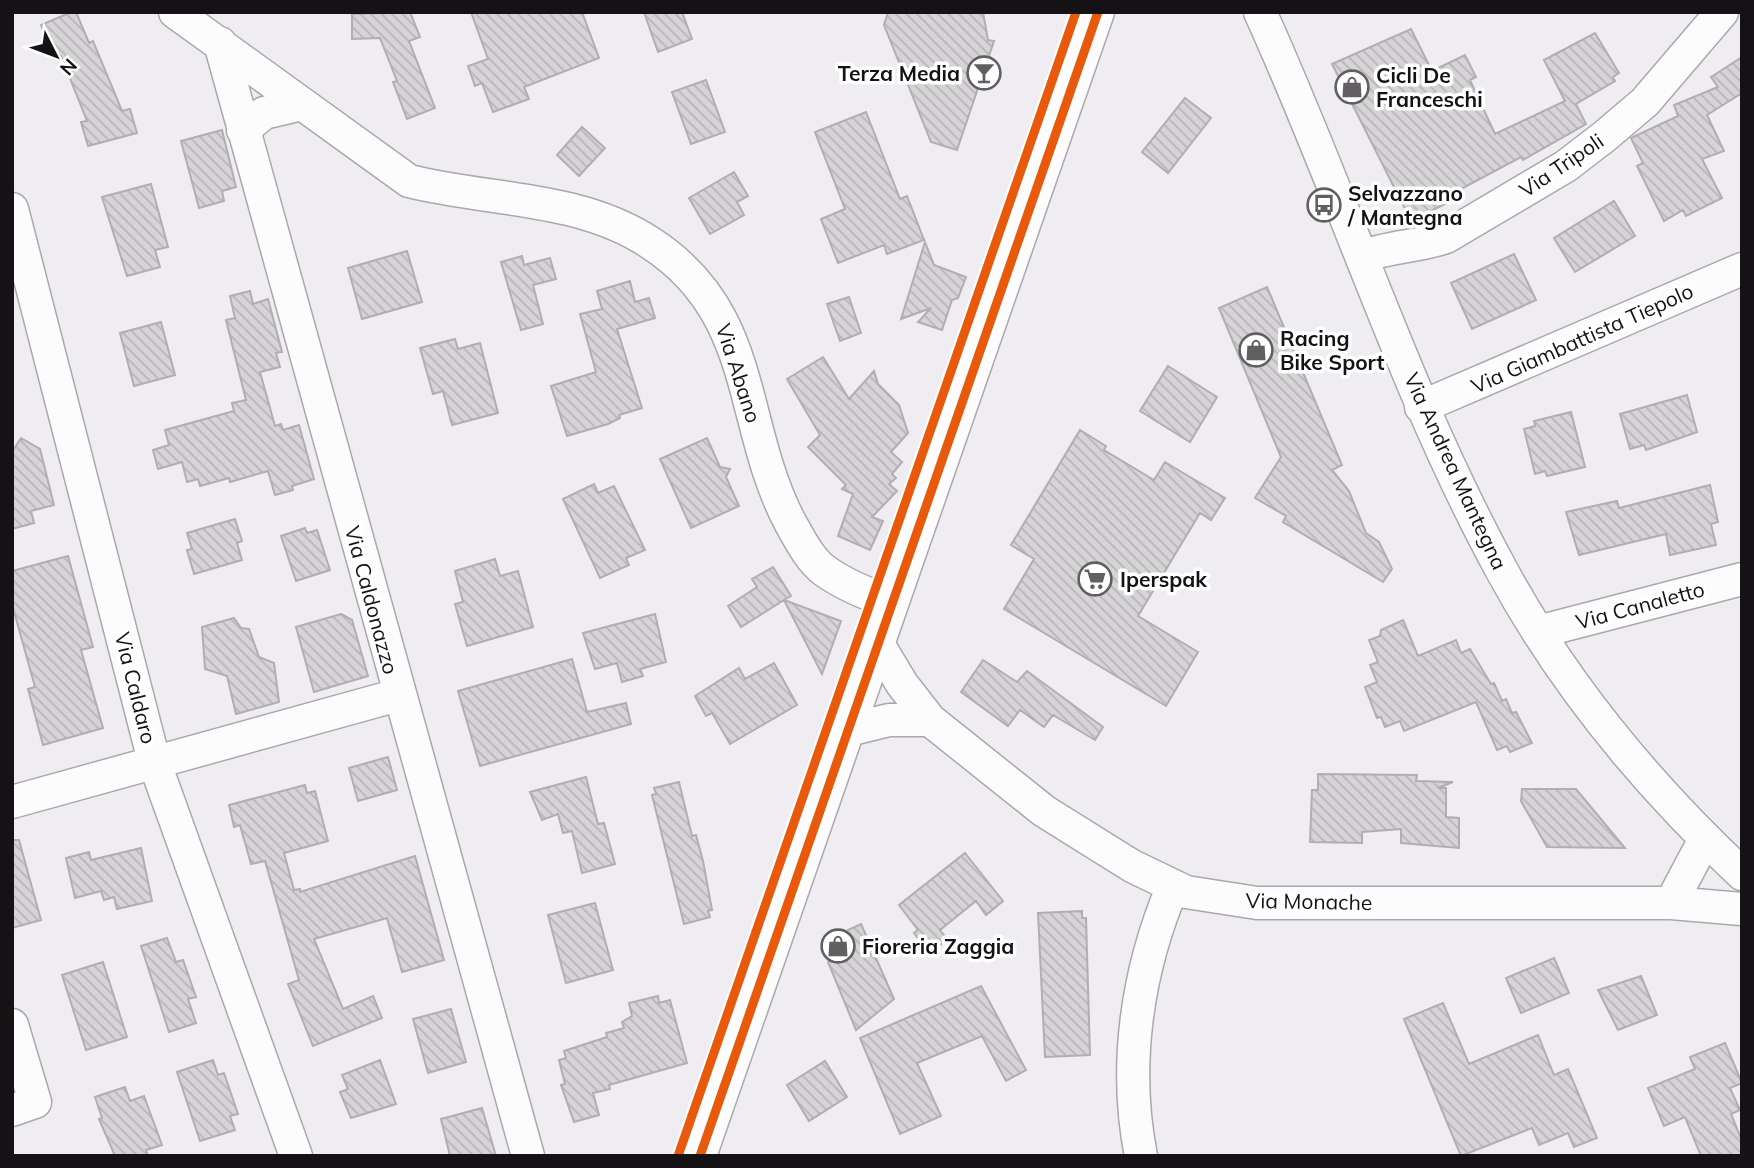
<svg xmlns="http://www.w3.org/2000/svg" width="1754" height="1168" viewBox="0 0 1754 1168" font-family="Mulish,sans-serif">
<defs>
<pattern id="building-back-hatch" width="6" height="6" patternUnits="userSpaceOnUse" patternTransform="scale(1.75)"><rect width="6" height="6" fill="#d6d4d7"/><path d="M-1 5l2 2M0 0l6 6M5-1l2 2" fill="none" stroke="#b7b5b8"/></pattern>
</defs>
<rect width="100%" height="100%" fill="#f0edf2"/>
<path fill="url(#building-back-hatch)" stroke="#b0aeb1" stroke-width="2" d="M71 12H76L89 43 93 41 122 111 130 109 137 133 88 146 81 122 87 121 61 56 55 59 41 25Z
M410 12 420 37 409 41 435 108 407 119 393 82 397 81 380 38 352 39V14Z
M471 12H582L599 58 524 87 529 99 493 112 482 83 475 86 468 66 488 59Z
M644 12H682L692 39 658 52Z
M888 12H983L988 40 994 41 957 150 931 142 884 25Z
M1411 29 1432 71 1465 55 1476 77 1470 80 1495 134 1565 101 1544 60 1595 33 1619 73 1613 77 1615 81 1576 104 1586 124 1523 160 1521 157 1444 198 1447 203 1411 221 1332 64Z
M1742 57V93L1707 115 1724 151 1702 159 1722 198 1686 216 1683 210 1664 221 1637 166 1643 163 1631 138 1678 116 1674 105 1718 87 1711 77Z
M706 80 725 132 691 144 672 92Z
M1185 98 1211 118 1168 173 1142 152Z
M866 112 900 199 907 196 924 240 887 254 884 245 838 263 821 219 845 209 815 132Z
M582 127 605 148 579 176 557 155Z
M222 130 236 187 222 191 224 201 199 208 181 141Z
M734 172 748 196 737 202 744 215 710 234 689 198Z
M151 184 168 247 155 250 160 267 127 276 102 197Z
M1614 201 1635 236 1575 272 1554 238Z
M925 242 934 265 966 277 958 298 952 300 942 330 918 322 931 308 901 319Z
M407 251 422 302 362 319 348 268Z
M1514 254 1536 300 1472 329 1451 283Z
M522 256 524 265 550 258 556 279 533 285 543 324 521 330 501 262Z
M630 281 635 302 649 298 655 318 617 329 642 408 619 415 620 418 608 424 567 436 551 386 596 372 580 314 602 309 597 291Z
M1267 287 1342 465 1332 470 1349 491 1366 533 1379 542 1392 569 1383 582 1283 522 1286 516 1255 498 1281 457 1219 308Z
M250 291 253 304 268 299 282 352 276 353 280 367 260 372 275 426 281 424 283 430 299 425 314 479 292 486 293 490 275 495 268 471 230 482 229 478 200 486 198 479 187 482 182 462 158 469 153 450 169 445 165 430 234 411 232 403 246 400 226 320 235 318 230 296Z
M849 297 861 333 840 341 827 304Z
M161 322 175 375 134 386 120 333Z
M455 339 458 349 480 343 498 413 452 425 443 391 433 394 420 348Z
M823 357 849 399 874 371 878 384 899 405 908 433 891 452 902 462 892 474 896 478 889 484 897 491 872 517 883 521 870 550 838 536 853 494 842 489 846 485 808 447 820 435 787 379Z
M1168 366 1217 397 1190 442 1140 411Z
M1687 395 1697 432 1646 450 1644 445 1630 449 1620 414Z
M1571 412 1585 467 1547 476 1545 471 1535 474 1524 429 1535 426 1534 421Z
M1080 430 1106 446 1104 450 1154 480 1165 462 1225 498 1211 520 1200 513 1138 616 1198 652 1166 706 1004 609 1034 559 1011 545Z
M21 438 40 449 54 505 31 511 34 523 12 529V452Z
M707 438 720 467 730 469 726 477 739 506 691 528 660 459Z
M594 484 598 493 614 486 645 550 626 558 629 565 600 578 563 499Z
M1710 485 1718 522 1711 524 1716 545 1670 555 1666 534 1579 555 1566 512 1617 501 1619 508Z
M235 519 242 541 237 543 242 560 194 574 187 550 192 549 187 533Z
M305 528 307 533 317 530 330 570 296 581 281 536Z
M68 556 93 647 81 650 103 728 43 745 28 689 35 687 12 604V571Z
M495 559 500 576 518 571 533 627 467 646 455 604 463 602 455 571Z
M773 567 791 596 784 600 841 621 822 674 784 600 741 627 728 606 757 587 752 579Z
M341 614 352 620 368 676 314 692 296 627Z
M655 614 666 662 640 669 643 676 622 682 617 663 595 669 583 633Z
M234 618 241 628 249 629 259 657 274 663 279 702 236 714 227 676 205 669 202 627Z
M1403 620 1418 656 1456 640 1461 653 1470 649 1491 684 1494 683 1502 701 1506 699 1512 713 1516 712 1532 743 1510 752 1507 746 1497 750 1476 702 1404 731 1400 721 1385 727 1381 717 1377 718 1365 687 1377 682 1370 665 1378 662 1369 640 1380 636 1381 630Z
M572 659 587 712 626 703 631 724 480 766 458 691Z
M983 660 1017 682 1027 671 1103 727 1095 740 1053 715 1044 727 1020 710 1008 726 961 692Z
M774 663 797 705 730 744 712 713 706 716 695 696 739 668 745 679Z
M388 757 397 790 358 801 349 768Z
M1318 774 1417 775 1416 781 1453 782 1438 788H1446V817L1459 818V848L1401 843V829L1362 832V843L1310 842 1312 790H1318Z
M586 777 598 824 604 823 615 864 582 873 572 831 563 833 558 814 542 820 530 792Z
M679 782 692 836 696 835 703 861 712 910 708 911 710 917 684 924 652 795 656 794 654 788Z
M305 785 307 793 315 791 328 841 284 853 294 890 300 889V892L415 856 444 960 402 972 387 918 314 939 343 1009 373 996 382 1018 313 1046 288 984 299 980 265 861 251 864 240 825 234 827 229 805Z
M1522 789H1576L1625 848 1547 847 1521 801Z
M12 840H19L41 920 12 928Z
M141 848 152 901 117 909 114 897 104 900 101 891 75 898 66 858 89 852 91 860Z
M965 853 1003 901 986 915 976 901 940 930 947 939 930 954 914 933 918 930 899 905Z
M595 903 613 970 566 983 548 915Z
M1082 911V918H1086L1090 1055 1045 1057 1038 913Z
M861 924 894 999 856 1030 828 962 848 930Z
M167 938 176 962 183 960 196 997 188 999 196 1023 169 1032 141 946Z
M1554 958 1569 993 1521 1013 1506 978Z
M103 962 127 1037 86 1050 62 975Z
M1641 976 1657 1015 1618 1030 1598 990Z
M981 986 1026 1070 1006 1081 982 1036 917 1063 941 1116 900 1134 860 1038Z
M658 996 659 1003 670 1000 687 1063 609 1085 610 1089 593 1093 599 1115 574 1122 561 1085 565 1084 559 1060 566 1058 564 1051 607 1037 606 1033 624 1028 622 1022 632 1016 629 1003Z
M1443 1003 1469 1064 1538 1035 1554 1075 1568 1069 1597 1138 1574 1147 1568 1133 1539 1145 1532 1128 1461 1156 1404 1019Z
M451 1009 466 1062 428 1073 413 1019Z
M1725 1043 1742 1083 1730 1088 1740 1110 1731 1114 1742 1141V1156H1701L1685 1117 1664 1126 1648 1088 1695 1069 1690 1057Z
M213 1060 218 1075 224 1073 238 1114 230 1116 235 1130 200 1141 177 1072Z
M380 1060 396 1104 351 1118 340 1092 348 1089 342 1075Z
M825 1061 847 1097 809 1121 787 1085Z
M125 1087 130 1101 144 1096 162 1145 146 1150 148 1156H115L99 1119 102 1118 95 1097Z
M482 1108 496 1156H450L441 1119Z"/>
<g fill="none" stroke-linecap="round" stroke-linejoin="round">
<defs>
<path id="minor" d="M175 12 409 181C489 201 578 196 649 242 760 313 737 423 791 524 800 540 810 560 825 571 845 585 869 595 892 602
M1260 12C1344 196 1404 391 1501 569 1563 684 1647 785 1742 874
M220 43 528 1156
M243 130 264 113 302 104
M12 209 154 761 296 1156
M1362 257C1389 246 1418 247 1446 237L1566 166 1605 136 1645 102 1722 12
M1421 407 1742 269
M1538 632 1742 579
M878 644 902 684 930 720 1044 811 1132 866 1186 892 1257 903H1671L1742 909
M848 730 889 720H930
M12 802 398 695
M1671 903 1705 839
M12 1025 35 1102 12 1110
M700 1156 1098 12
M1141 1156C1123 1065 1137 971 1173 886"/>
</defs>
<use href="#minor" stroke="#aaa8ac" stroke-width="35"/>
<use href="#minor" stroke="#fdfcfd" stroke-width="32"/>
<defs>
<path id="cycleway" d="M678 1156 1076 12
M700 1156 1098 12"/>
</defs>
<use href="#cycleway" stroke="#fff" stroke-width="13"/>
<use href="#cycleway" stroke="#e8590c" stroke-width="9"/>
</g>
<defs>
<symbol id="bar-ring" viewBox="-11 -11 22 22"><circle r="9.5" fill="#fff" stroke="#615f62" stroke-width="1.5"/><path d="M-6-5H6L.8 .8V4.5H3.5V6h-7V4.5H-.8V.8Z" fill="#615f62"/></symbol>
<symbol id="shop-ring" viewBox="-11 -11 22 22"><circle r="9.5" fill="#fff" stroke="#615f62" stroke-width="1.5"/><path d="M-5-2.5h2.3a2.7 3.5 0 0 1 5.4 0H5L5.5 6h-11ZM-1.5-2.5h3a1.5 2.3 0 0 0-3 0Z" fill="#615f62"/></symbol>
<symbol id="bus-ring" viewBox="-11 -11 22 22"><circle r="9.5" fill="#fff" stroke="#615f62" stroke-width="1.5"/><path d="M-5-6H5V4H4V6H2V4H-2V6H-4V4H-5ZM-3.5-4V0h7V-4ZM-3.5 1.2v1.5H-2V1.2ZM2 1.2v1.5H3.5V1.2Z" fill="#615f62"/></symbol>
<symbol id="supermarket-ring" viewBox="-11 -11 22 22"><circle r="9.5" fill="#fff" stroke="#615f62" stroke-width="1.5"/><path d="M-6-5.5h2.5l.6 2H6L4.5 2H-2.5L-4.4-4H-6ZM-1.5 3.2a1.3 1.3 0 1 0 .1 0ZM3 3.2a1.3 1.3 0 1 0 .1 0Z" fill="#615f62"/></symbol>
</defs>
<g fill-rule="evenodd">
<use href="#bar-ring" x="965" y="54" width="38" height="38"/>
<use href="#shop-ring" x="1333" y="68" width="38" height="38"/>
<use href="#bus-ring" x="1305" y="186" width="38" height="38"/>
<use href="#shop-ring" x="1237" y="331" width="38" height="38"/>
<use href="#supermarket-ring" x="1076" y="560" width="38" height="38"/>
<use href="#shop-ring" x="819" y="927" width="38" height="38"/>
</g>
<g text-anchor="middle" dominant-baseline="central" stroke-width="7" stroke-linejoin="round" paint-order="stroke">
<g font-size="21" font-weight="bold" fill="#141215" stroke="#fff" text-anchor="start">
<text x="960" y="73" text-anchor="end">Terza Media</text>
<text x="1376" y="75">Cicli De<tspan x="1376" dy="24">Franceschi</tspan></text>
<text x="1348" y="193">Selvazzano<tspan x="1348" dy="24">/ Mantegna</tspan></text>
<text x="1280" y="338">Racing<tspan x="1280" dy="24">Bike Sport</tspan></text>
<text x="1120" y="579">Iperspak</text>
<text x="862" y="946">Fioreria Zaggia</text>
</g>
<g font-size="21" fill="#141215" stroke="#fff">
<text transform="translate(1561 165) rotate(-34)">Via Tripoli</text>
<text transform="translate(1582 338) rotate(-24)">Via Giambattista Tiepolo</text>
<text transform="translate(739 373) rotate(72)">Via Abano</text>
<text transform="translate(1456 471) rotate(65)">Via Andrea Mantegna</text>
<text transform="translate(372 600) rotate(75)">Via Caldonazzo</text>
<text transform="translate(1640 605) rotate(-15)">Via Canaletto</text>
<text transform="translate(136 688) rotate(76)">Via Caldaro</text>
<text transform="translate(1309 901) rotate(1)">Via Monache</text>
</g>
</g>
<rect width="1754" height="1168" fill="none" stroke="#141215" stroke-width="28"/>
<g transform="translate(56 56) rotate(132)" stroke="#ffffff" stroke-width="5" paint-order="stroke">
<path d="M0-5L12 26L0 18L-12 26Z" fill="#141215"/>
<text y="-10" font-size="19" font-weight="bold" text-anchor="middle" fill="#141215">N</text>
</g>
</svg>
